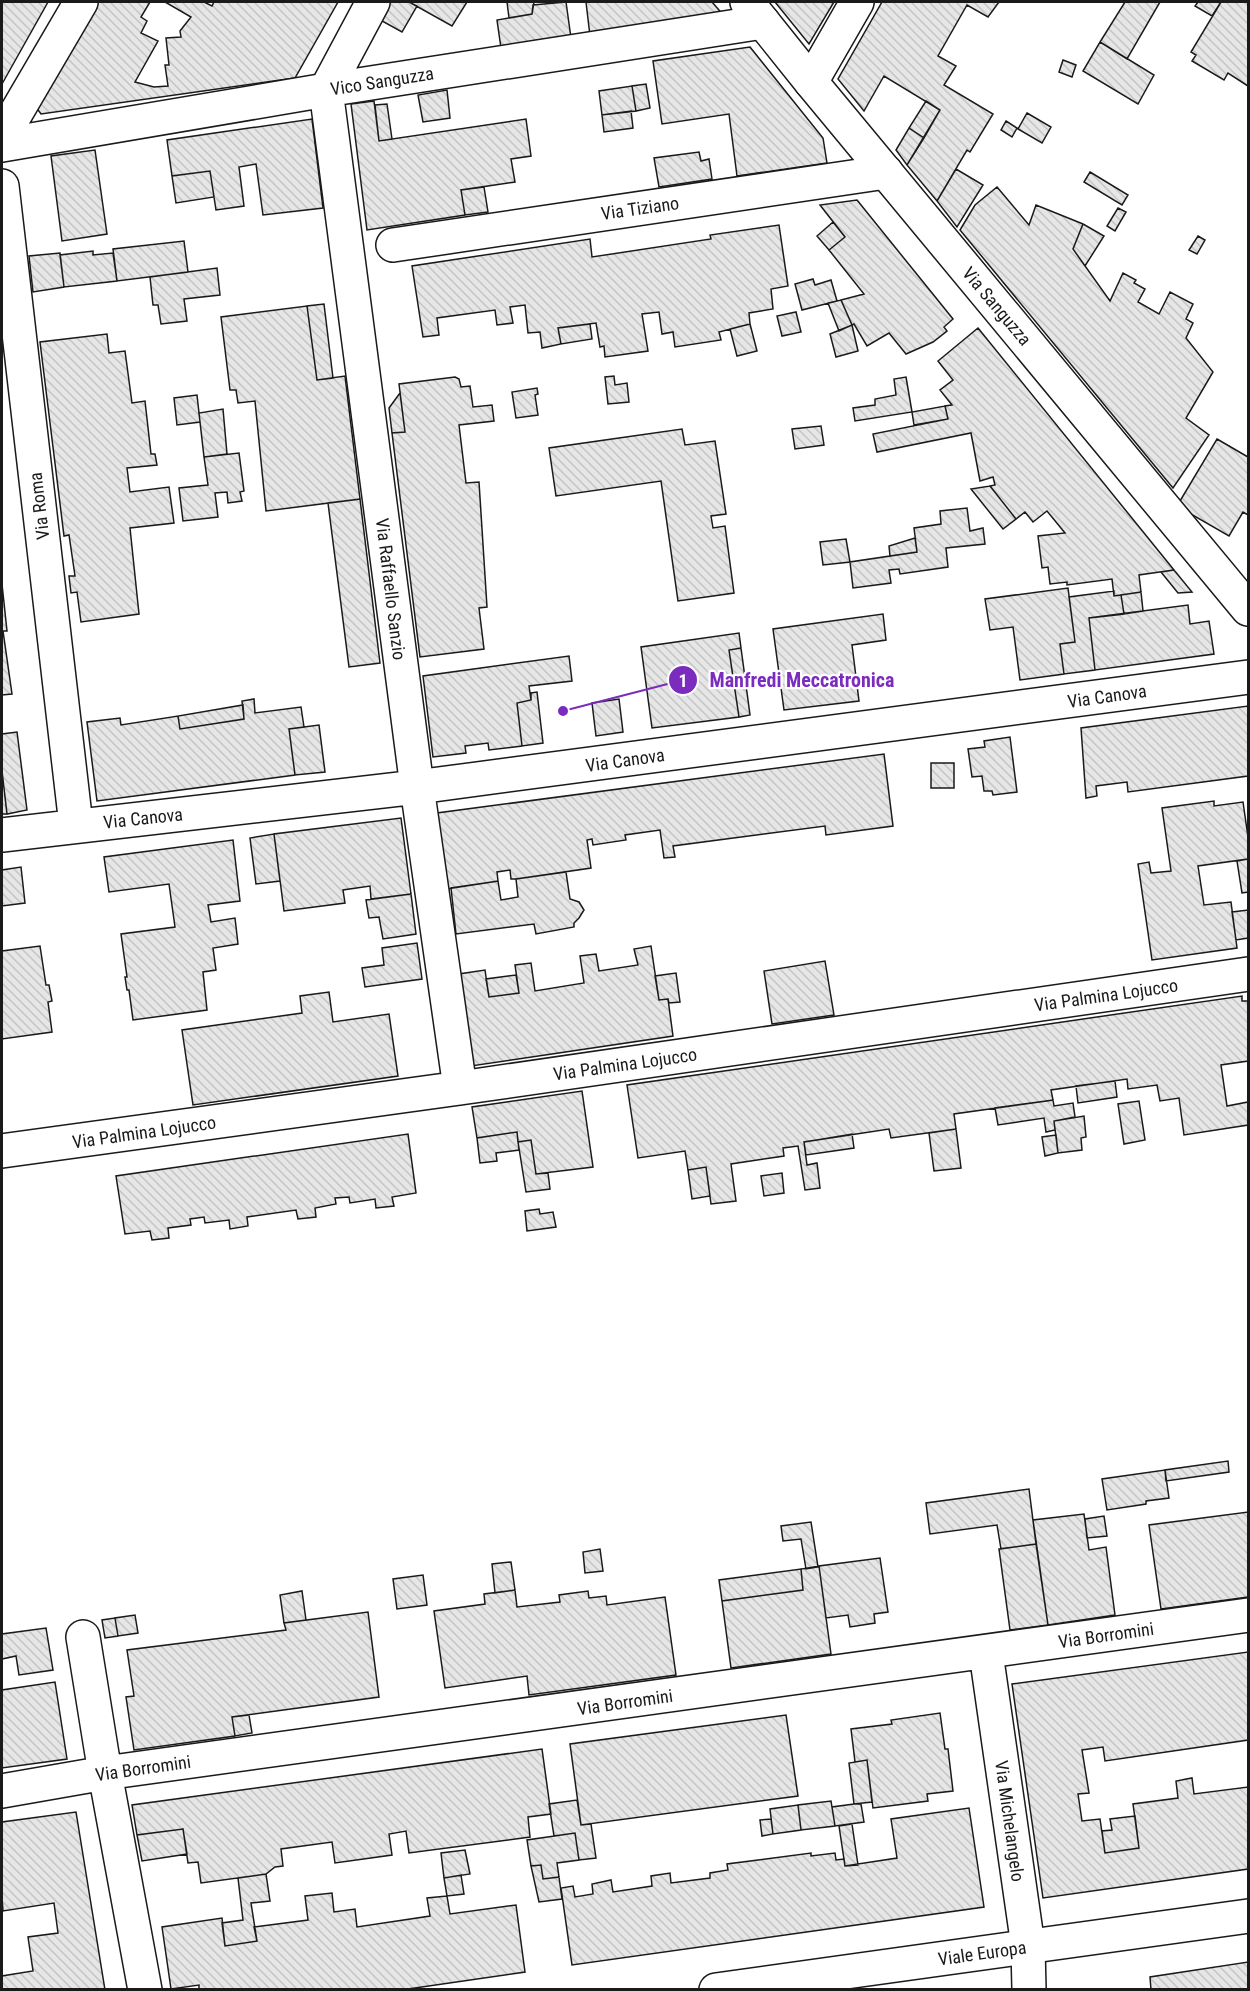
<svg xmlns="http://www.w3.org/2000/svg" width="1250" height="1991" viewBox="0 0 1250 1991" font-family="'Roboto Condensed',sans-serif">
<defs>
<pattern id="building-back-hatch" width="6" height="6" patternUnits="userSpaceOnUse" patternTransform="scale(1.5)"><rect width="6" height="6" fill="#e6e6e6"/><path d="M-1 5l2 2M0 0l6 6M5-1l2 2" fill="none" stroke="#c5c5c5"/></pattern>
</defs>
<rect width="100%" height="100%" fill="#fff"/>
<path fill="url(#building-back-hatch)" stroke="#1a1a1a" stroke-width="1.5" d="M2 2H48L2 84Z
M94 2H150L141 17 147 21 141 33 158 41 135 82 154 87 168 86 165 65H169L166 38 181 37 180 31 191 17 165 2H204L212 6 214 2H338L295 78 41 114 35 106Z
M381 2H409L417 6 402 32 373 16Z
M409 2H467L452 26Z
M507 2H534L532 14 509 18Z
M566 2 571 38 501 48 497 20 532 14 533 5Z
M586 2H712L725 17 590 36Z
M775 2H834L809 44Z
M882 2H999L988 17 967 5 938 56 956 66 944 85 993 114 970 152 967 150 937 201 907 165 940 110 884 76 864 111 838 79Z
M1125 2H1160L1127 59 1100 42Z
M1198 2H1221L1212 16 1195 6Z
M1221 2H1248V86L1228 73 1224 80 1192 61 1196 55 1191 52Z
M1100 42 1154 75 1138 104 1083 71Z
M750 47 823 138 827 163 737 176 729 114 662 124 653 61Z
M1063 60 1076 65 1072 77 1059 72Z
M646 84 650 108 636 111 632 86Z
M632 86 636 111 602 115 599 91Z
M447 90 450 118 423 122 418 95Z
M374 101 379 141 526 119 531 156 511 159 515 182 461 190 465 215 367 230 351 104Z
M926 101 940 110 924 138 909 128Z
M387 104 392 139 379 141 375 105Z
M631 111 633 128 604 132 602 115Z
M1027 113 1051 127 1042 143 1018 129Z
M312 119 323 208 263 215 256 164 239 167 244 206 216 210 210 171 172 176 167 140Z
M1006 121 1017 128 1012 137 1001 130Z
M909 128 924 138 907 165 896 150Z
M95 150 107 234 62 241 51 156Z
M699 152 701 161 709 159 712 179 659 187 654 158Z
M956 169 983 185 957 227 937 201Z
M210 171 214 197 176 203 172 176Z
M1090 172 1128 195 1122 205 1084 182Z
M484 187 488 212 465 215 461 190Z
M997 187 1029 225 1036 205 1083 224 1073 249 1110 301 1123 273 1136 280 1134 283 1145 289 1138 302 1159 314 1170 292 1193 304 1186 319 1193 323 1186 338 1213 372 1186 418 1209 435 1173 488 960 230 975 205Z
M857 200 953 319 944 327 947 331 933 342 906 354 889 333 867 346 854 324 852 325 841 300 864 294 829 250 845 237 820 205Z
M1118 208 1126 212 1115 231 1107 226Z
M833 222 845 237 829 250 817 236Z
M1083 224 1104 236 1085 266 1073 249Z
M779 225 788 286 771 289 773 309 749 313 750 324 719 332 721 340 675 347 673 332 662 334 659 312 642 314 648 351 605 357 604 346 600 347 596 323 558 328 561 344 542 348 540 332 528 333 525 305 510 307 513 323 497 325 495 310 437 318 439 335 423 337 412 266 590 239 592 257 711 239 710 235Z
M1198 236 1205 240 1197 254 1189 250Z
M184 241 188 272 117 281 113 249Z
M93 251V255L113 253 117 281 64 287 60 255Z
M60 253 64 287 33 292 29 256Z
M217 268 220 295 184 299 187 321 161 324 158 305H153L150 277Z
M813 279 815 285 831 280 837 301 802 310 795 284Z
M841 300 852 325 839 331 828 303Z
M324 304 333 378 317 380 307 306Z
M307 306 317 380 345 376 360 499 266 511 255 401 238 403 236 390H230L221 317Z
M796 312 801 332 782 336 777 316Z
M590 324 592 339 561 344 558 328Z
M750 324 757 351 737 356 730 329Z
M852 325 858 351 836 357 830 334Z
M978 328 1174 570 1139 575 1141 592 1114 596 1112 579 1067 585V582L1050 584 1048 567 1042 568 1038 536 1065 533 1047 511 1033 522 1025 512 1016 519 990 486 995 485 993 477 980 481 971 433 877 452 873 434 948 419 945 406 952 405 940 390 953 380 938 361Z
M107 334 109 353 125 351 132 403 145 401 151 454H155L157 465 127 468 130 492 169 487 174 523 130 528 139 614 81 622 77 592 71 593 69 576H75L69 535 64 536 40 342Z
M614 376 615 385 627 383 629 402 608 404 605 377Z
M455 377 459 379 461 387 470 386 473 407 492 405 494 421 459 425 466 483 479 482 487 607 479 608 484 649 420 657 392 433 405 432 399 384Z
M906 377 912 412 855 421 853 408 875 405V399L896 395 894 379Z
M537 388 538 394 535 395 538 415 516 418 512 392Z
M400 393 405 432 392 433 389 408Z
M197 395 200 422 177 425 174 398Z
M945 406 948 419 914 425 912 412Z
M223 409 227 454 204 457 199 413Z
M821 426 824 445 795 449 792 429Z
M682 429 685 445 715 441 726 514 711 516 713 528 725 526 734 593 678 601 661 481 556 496 549 448Z
M1217 439 1248 457V515L1243 512 1229 536 1177 506Z
M239 453 244 491 240 492 242 501 228 503 227 492 215 493 218 517 183 521 179 488 208 485 204 457Z
M990 486 1016 519 1003 529 971 489Z
M360 499 380 663 349 667 328 503Z
M967 508 970 531 983 528 985 544 946 548 948 567 900 574 899 569 889 570 891 583 853 588 850 562 917 552 914 528 941 524 940 511Z
M915 538 917 552 890 556 889 546Z
M846 539 850 562 823 565 820 542Z
M1174 570 1192 592 1178 593 1161 572Z
M2 584 7 631H3L12 694 2 695Z
M1068 588 1075 642 1060 644 1064 674 1020 680 1013 627 990 630 985 599Z
M1114 591V596L1121 595 1124 614 1089 618 1095 670 1064 674 1060 644 1075 642 1069 597Z
M1141 592 1143 611 1124 614 1121 595Z
M1188 605 1190 624 1209 621 1214 654 1095 670 1089 618Z
M883 614 886 640 852 645 859 701 784 710 773 629Z
M739 633 741 648 729 650 739 717 652 728 641 647Z
M741 648 750 715 739 717 729 650Z
M569 656 572 681 529 686 531 700 517 703 522 746 489 750 488 743 465 746 466 753 433 757 423 676Z
M537 692 543 743 522 746 517 703 531 700V693Z
M254 699 255 713 301 707 304 727 289 729 295 775 97 801 87 722 120 718 121 725 178 716 180 729 244 719 242 701Z
M619 699 623 732 596 736 592 703Z
M243 705 244 719 180 729 178 716Z
M1248 706V776L1128 792 1127 782 1096 786 1097 796 1086 798 1081 728Z
M319 725 325 772 295 775 289 729Z
M17 732 27 810 7 814 2 771V734Z
M1010 737 1017 792 993 795 992 791H984L982 776 972 777 968 749 985 747 984 741Z
M884 754 893 826 826 835 825 826 673 846 675 857 664 858 660 830 625 835 626 840 593 845 592 839 587 840 591 868 516 879H511L510 870 497 872 498 881 447 889 437 813Z
M931 763H954V788H931Z
M2 771 7 814H2Z
M1214 801V806L1243 802 1248 837V859L1198 866 1204 905 1231 902 1237 948 1152 960 1138 864 1149 862 1151 873 1171 871 1162 808Z
M401 818 411 894 371 899 370 886 343 890 345 903 284 911 274 834Z
M274 834 280 881 256 884 250 838Z
M233 840 240 901 208 905 211 922 235 918 238 944 213 948 216 970 203 972 207 1010 133 1020 129 990H127L125 977H127L121 934 175 927 169 884 109 892 104 857Z
M1248 859V892L1242 893 1237 861Z
M21 867 25 903 2 906V870Z
M566 872 570 899 579 902 584 910 579 918 574 923V927L536 934 534 924 456 934 451 888 498 881 501 900 518 897 516 879Z
M411 894 416 934 383 939 379 917 369 918 366 900Z
M1248 910V938L1236 940 1232 912Z
M417 943 422 979 365 987 362 968 384 965 382 948Z
M40 946 46 985H49L52 1001 48 1002 52 1032 2 1039V951Z
M651 946 659 1000 668 999 673 1036 471 1066 459 974 485 970 489 997 519 993 515 965 531 963 535 991 584 983 580 956 596 954 599 971 638 965 634 949Z
M825 961 834 1015 772 1024 764 971Z
M676 973 680 1002 669 1003 668 999 659 1000 655 976Z
M516 975 519 993 489 997 486 979Z
M329 992 333 1022 389 1014 398 1076 193 1105 182 1030 302 1013 300 996Z
M1242 996V1001H1248V1061L1221 1065 1227 1106 1248 1102V1125L1184 1135 1179 1098 1160 1101 1157 1085 1128 1089 1127 1079 1051 1090 1053 1100 954 1114 956 1129 891 1138 889 1129 804 1142 807 1165 817 1163 820 1188 805 1190 798 1146 783 1148 784 1156 731 1164 736 1201 711 1204 706 1167 688 1170 685 1151 638 1158 627 1085Z
M1115 1081 1117 1097 1078 1103 1076 1086Z
M582 1091 593 1167 536 1174 531 1140 518 1142 517 1132 477 1138 472 1107Z
M1053 1100 1054 1106 1073 1103 1075 1117 1054 1121 1055 1130 1046 1132 1044 1118 998 1125 995 1108Z
M1139 1101 1145 1140 1124 1144 1118 1104Z
M1084 1116 1086 1137 1081 1138 1082 1150 1058 1153 1054 1121Z
M956 1129 961 1168 934 1171 929 1133Z
M517 1132 519 1150 496 1153 497 1161 480 1163 477 1138Z
M408 1134 416 1193 392 1197 394 1206 376 1208 375 1199 350 1203 349 1197 335 1198 336 1204 315 1208 316 1217 298 1219 296 1210 247 1217 248 1226 230 1229 229 1220 205 1223 204 1217 190 1219 191 1225 168 1228 169 1238 152 1240 150 1231 125 1234 116 1176Z
M852 1134 854 1148 806 1155 804 1142Z
M1056 1135 1058 1153 1045 1156 1042 1137Z
M531 1140 536 1174 548 1173 550 1189 526 1192 518 1142Z
M706 1167 710 1196 692 1199 688 1170Z
M782 1173 784 1193 764 1196 761 1176Z
M539 1209 540 1214 553 1212 556 1227 527 1231 525 1211Z
M1228 1461 1229 1472 1166 1481 1165 1470Z
M1165 1470 1169 1498 1146 1501V1504L1107 1510 1102 1479Z
M1029 1489 1036 1544 1001 1549 997 1525 930 1534 926 1503Z
M1248 1512V1597L1161 1609 1149 1525Z
M1084 1514 1089 1550 1106 1547 1115 1615 1048 1625 1033 1520Z
M1104 1516 1107 1536 1087 1538 1085 1519Z
M811 1522 818 1567 806 1569 801 1539 783 1541 781 1526Z
M1036 1544 1048 1625 1010 1630 999 1549Z
M600 1549 603 1571 585 1573 583 1552Z
M880 1558 888 1612 874 1614 875 1623 850 1627 848 1615 826 1618 819 1566Z
M511 1562 515 1590 495 1593 492 1564Z
M819 1566 831 1654 731 1668 722 1601 803 1590 801 1569Z
M801 1569 803 1590 722 1601 719 1580Z
M423 1575 427 1605 397 1609 393 1579Z
M515 1590 517 1607 560 1602 559 1595 588 1591 589 1598 606 1596 607 1605 665 1597 676 1675 529 1695 527 1676 445 1688 434 1611 485 1604 484 1594Z
M302 1591 306 1620 284 1623 280 1595Z
M368 1612 379 1697 232 1717 235 1736 134 1750 126 1697 134 1696 127 1650 286 1630 284 1623Z
M135 1615 138 1633 118 1636 115 1618Z
M115 1618 118 1636 105 1638 102 1620Z
M46 1628 53 1670 19 1675 16 1656 2 1659V1634Z
M1248 1652V1740L1105 1761 1103 1747 1082 1750 1089 1793 1078 1794 1082 1821 1100 1819 1105 1853 1139 1848 1133 1804 1178 1798 1176 1781 1192 1778 1194 1794 1248 1787V1869L1043 1898 1012 1684Z
M55 1682 67 1759 2 1768V1690Z
M940 1713 945 1749H948L953 1791 927 1794 928 1801 873 1808 867 1760 855 1762 851 1729 892 1724 891 1720Z
M249 1715 252 1733 235 1736 232 1717Z
M786 1715 798 1796 581 1825 570 1744Z
M542 1749 551 1814 528 1817 530 1837 409 1853 406 1831 389 1834 392 1855 335 1863 332 1842 281 1849 283 1866 275 1867 266 1874 201 1883 198 1862 188 1863 183 1829 137 1835 132 1805Z
M867 1760 872 1802 854 1804 849 1763Z
M577 1800 581 1825 591 1824 596 1858 579 1860 575 1833 554 1836 549 1804Z
M831 1801 835 1826 801 1830 798 1805Z
M854 1804H861L864 1822 835 1826 832 1807Z
M798 1805 801 1830 773 1834 770 1809Z
M969 1808 984 1907 572 1965 561 1888 573 1886 575 1897 593 1894 592 1884 611 1880 613 1892 652 1886 651 1876 670 1873 671 1883 710 1878V1873L728 1870 727 1864 811 1853V1856L835 1853 836 1860 844 1859 845 1866 897 1858 891 1819Z
M76 1812 105 1990H2V1976L33 1971 28 1937 58 1933 54 1903 3 1911 2 1898V1822Z
M1135 1816 1139 1848 1105 1853 1102 1831 1112 1830 1110 1819Z
M771 1819 773 1834 762 1836 760 1820Z
M852 1824 858 1865 845 1866 839 1826Z
M183 1829 187 1854 142 1861 137 1835Z
M575 1833 579 1860 557 1863 559 1877 543 1879 541 1865 531 1866 527 1840Z
M465 1850 470 1874 444 1878 441 1853Z
M541 1865 543 1879 559 1877 562 1899 539 1902 531 1866Z
M266 1874 270 1901 251 1903 257 1941 225 1946 222 1923 243 1920 238 1878Z
M461 1875 464 1894 447 1896 444 1878Z
M332 1893 334 1912 355 1909 357 1927 430 1916 427 1898 447 1896 450 1914 516 1905 525 1972 401 1990H199V1985L171 1989 162 1927 222 1918 225 1946 257 1941 254 1927 308 1920 305 1896Z
M1248 1962V1990H1151L1150 1977Z"/>
<g fill="none" stroke-linecap="round" stroke-linejoin="round">
<defs>
<path id="street" d="M373 2 326 90 417 787 460 1088
M811 82 857 2
M2 137 81 2
M2 145 326 90 763 22
M2 186 76 825
M393 245 886 172
M2 835 417 787 1248 677
M2 1151 460 1088 1248 974
M83 1637 105 1773 145 1990
M986 1653 1028 1946 1029 1990
M2 1791 105 1773 1248 1615"/>
<path id="secondary" d="M747 2 811 82 1248 609
M716 1990 1248 1916"/>
</defs>
<use href="#street" stroke="#1a1a1a" stroke-width="36"/>
<use href="#secondary" stroke="#1a1a1a" stroke-width="36"/>
<use href="#street" stroke="#fff" stroke-width="33"/>
<use href="#secondary" stroke="#fff" stroke-width="33"/>
</g>
<g text-anchor="middle" dominant-baseline="central" stroke-width="4.5" stroke-linejoin="round" paint-order="stroke">
<g font-size="18" fill="#1a1a1a" stroke="#fff">
<text transform="translate(382 81) rotate(-9)">Vico Sanguzza</text>
<text transform="translate(640 208) rotate(-8)">Via Tiziano</text>
<text transform="translate(997 306) rotate(50)">Via Sanguzza</text>
<text transform="translate(39 506) rotate(-97)">Via Roma</text>
<text transform="translate(391 589) rotate(83)">Via Raffaello Sanzio</text>
<text transform="translate(1107 696) rotate(-8)">Via Canova</text>
<text transform="translate(625 760) rotate(-8)">Via Canova</text>
<text transform="translate(143 818) rotate(-6)">Via Canova</text>
<text transform="translate(1106 995) rotate(-8)">Via Palmina Lojucco</text>
<text transform="translate(625 1064) rotate(-8)">Via Palmina Lojucco</text>
<text transform="translate(144 1132) rotate(-8)">Via Palmina Lojucco</text>
<text transform="translate(1106 1635) rotate(-8)">Via Borromini</text>
<text transform="translate(625 1702) rotate(-8)">Via Borromini</text>
<text transform="translate(143 1768) rotate(-8)">Via Borromini</text>
<text transform="translate(1010 1821) rotate(82)">Via Michelangelo</text>
<text transform="translate(982 1953) rotate(-8)">Viale Europa</text>
</g>
</g>
<path fill="none" stroke="#7b2cbf" stroke-width="2" d="M563 711L683 680"/>
<g fill="#7b2cbf" stroke="#fff" stroke-width="2">
<circle cx="563" cy="711" r="6"/>
<circle cx="683" cy="680" r="15"/>
</g>
<g font-size="18" text-anchor="middle" font-weight="bold" fill="#fff">
<text x="683" y="687">1</text>
</g>
<g font-size="20" text-anchor="middle" font-weight="bold" fill="#7b2cbf" stroke="#fff" stroke-width="4.5" stroke-linejoin="round" paint-order="stroke">
<text x="802" y="687">Manfredi Meccatronica</text>
</g>
<rect width="1250" height="1991" fill="none" stroke="#1a1a1a" stroke-width="6"/>
</svg>
